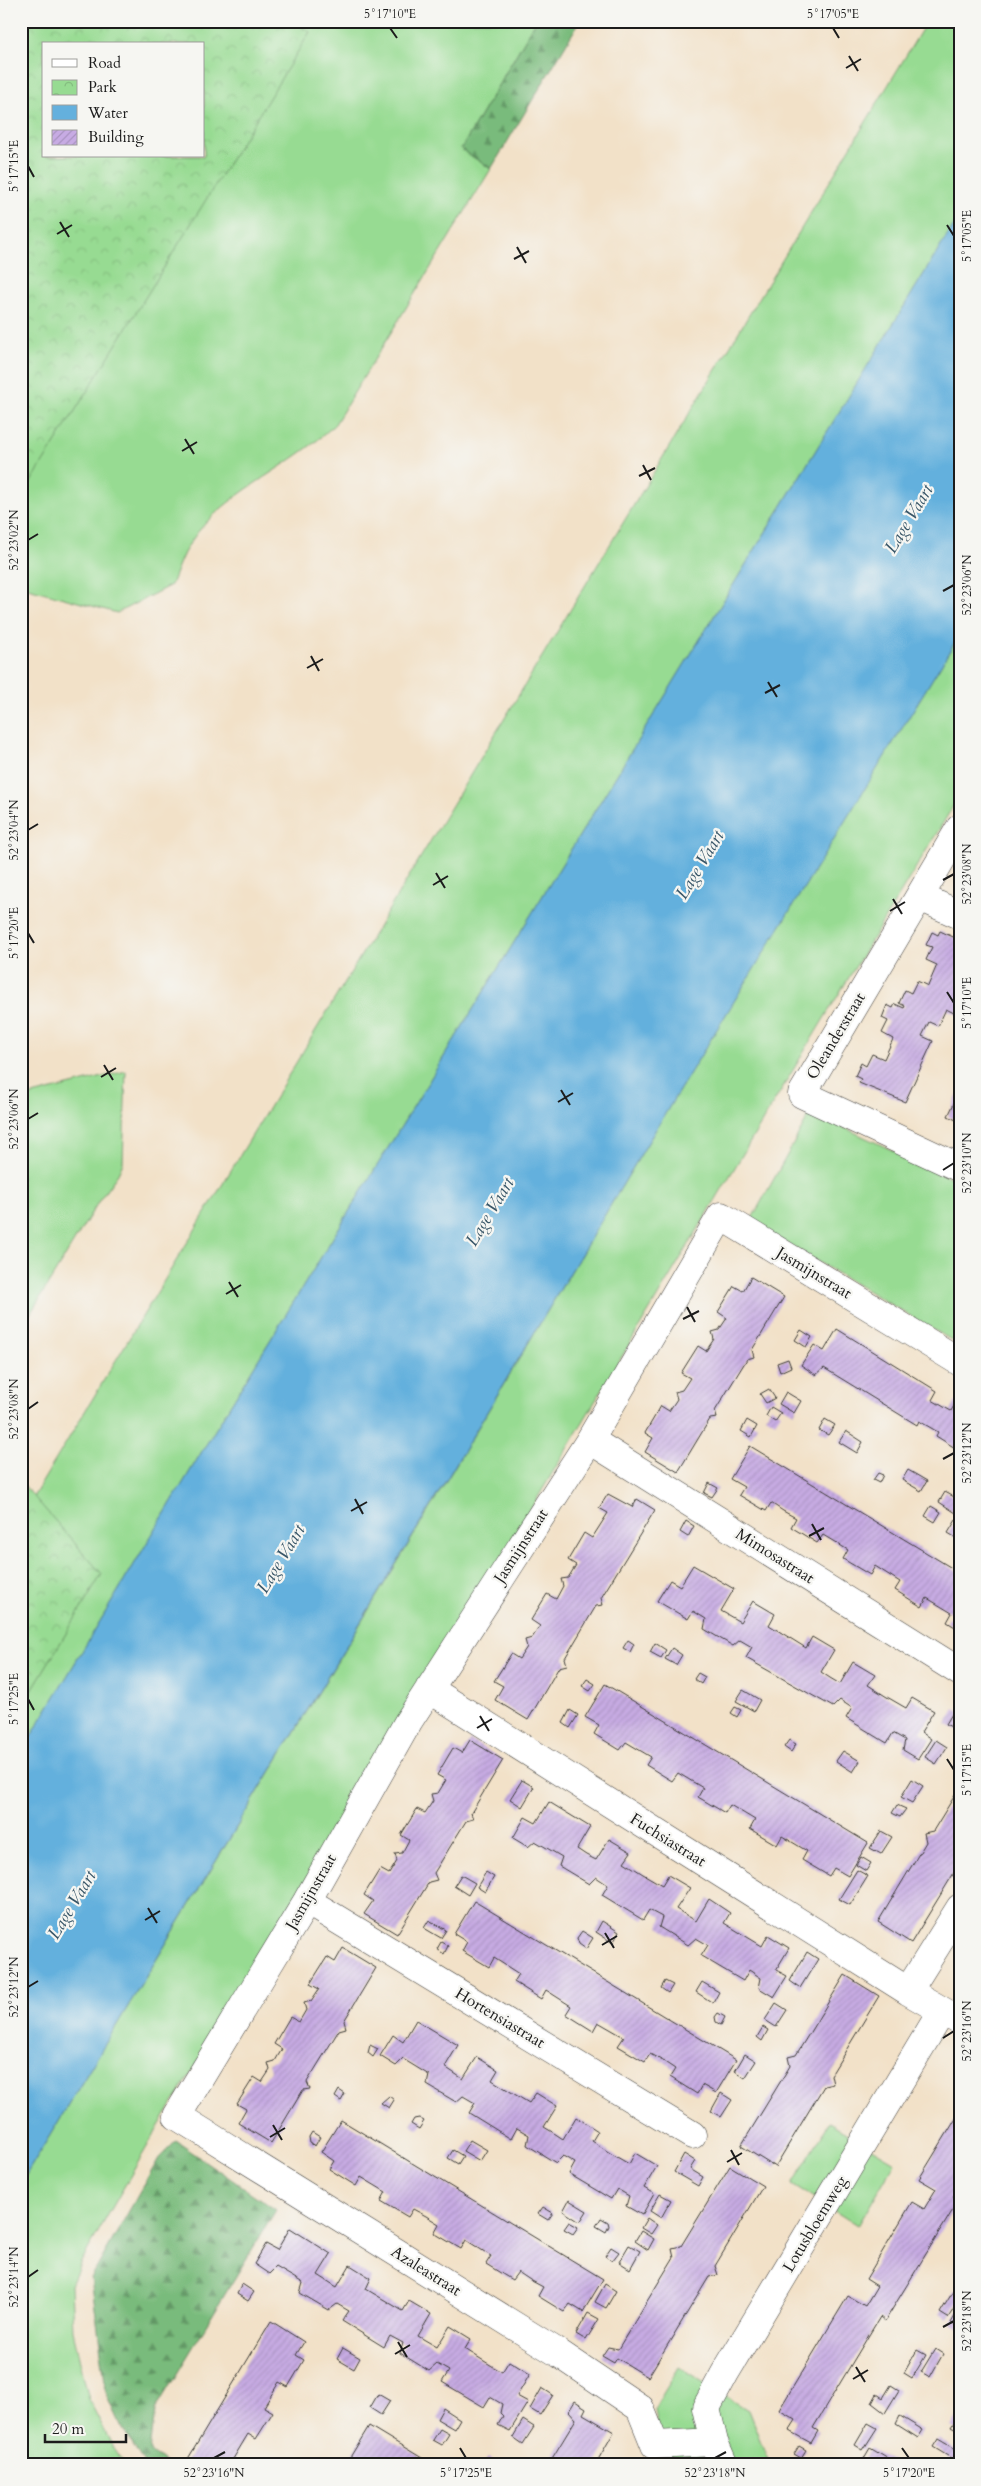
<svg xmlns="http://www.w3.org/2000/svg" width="981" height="2486" viewBox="0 0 981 2486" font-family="Cardo,serif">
<defs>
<pattern id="forest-firs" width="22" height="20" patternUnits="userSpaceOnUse" patternTransform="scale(1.25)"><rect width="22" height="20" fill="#79bb7c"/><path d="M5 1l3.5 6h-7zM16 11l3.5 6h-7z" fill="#629765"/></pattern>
<pattern id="park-crowns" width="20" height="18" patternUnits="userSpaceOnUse" patternTransform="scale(1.25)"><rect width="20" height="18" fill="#97db92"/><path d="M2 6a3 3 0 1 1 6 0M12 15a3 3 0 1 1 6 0" fill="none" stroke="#82bb7d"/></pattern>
<pattern id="building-hatch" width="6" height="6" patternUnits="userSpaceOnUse" patternTransform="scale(1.25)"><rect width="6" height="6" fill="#c7abe3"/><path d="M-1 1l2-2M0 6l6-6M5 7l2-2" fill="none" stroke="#aa93c2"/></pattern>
</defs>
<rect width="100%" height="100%" fill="#f6f6f2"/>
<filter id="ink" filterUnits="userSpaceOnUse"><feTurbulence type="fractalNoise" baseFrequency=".02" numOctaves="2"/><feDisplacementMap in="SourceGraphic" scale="10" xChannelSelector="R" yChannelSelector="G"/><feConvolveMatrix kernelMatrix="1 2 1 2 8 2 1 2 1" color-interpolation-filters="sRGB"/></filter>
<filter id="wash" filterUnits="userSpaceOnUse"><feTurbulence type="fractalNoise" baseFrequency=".0096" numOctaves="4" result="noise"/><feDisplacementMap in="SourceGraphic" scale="20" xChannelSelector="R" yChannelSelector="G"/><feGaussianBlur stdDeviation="1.12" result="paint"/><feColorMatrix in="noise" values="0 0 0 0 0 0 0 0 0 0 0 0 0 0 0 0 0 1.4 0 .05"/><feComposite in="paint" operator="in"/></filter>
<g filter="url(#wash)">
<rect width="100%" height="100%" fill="#f2e1c8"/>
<path fill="#97db92" stroke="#5a7c57" d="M253 21H536L461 149 491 169 335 424C291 470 215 494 184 553 179 563 175 575 171 585L117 613 21 586V407L44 156H204Z
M927 21H960V215L201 1453 21 1753V1517Z
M960 634V795L817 1030 277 1934 159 2126 81 2262 71 2285 73 2331 89 2400 113 2447 125 2465H52L53 2456 47 2465H21V2183L408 1545 674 1099Z
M126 1071 123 1163 118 1174 100 1199 21 1329V1098Z
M811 1112 960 1182V1345L750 1222Z
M829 2123 895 2162 858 2226 792 2184Z
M679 2367 748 2410 770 2465H663L654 2409Z"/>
<path fill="url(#forest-firs)" stroke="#4a6c4c" d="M536 21H580L491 169 461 149Z
M176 2141 276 2210 155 2410 150 2452 167 2465H145L118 2421 107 2397 91 2278 159 2158Z"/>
<path fill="url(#park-crowns)" stroke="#5a7c57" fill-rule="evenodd" d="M21 21H293L310 32 21 498ZM44 44H204V156H44Z
M21 1482 102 1574 21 1708Z"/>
<path fill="#64b0dd" stroke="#40667c" d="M960 215V634L674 1099 408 1544 21 2183V1753L201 1453Z"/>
<g id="blocks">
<path fill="url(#building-hatch)" d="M940 931 960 940V1006L956 1014 946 1009 938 1026 929 1022 922 1036 933 1041 905 1102 859 1083 861 1079 855 1076 861 1063 866 1066 872 1054 884 1059 893 1039 882 1033 888 1021 882 1018 887 1005 893 1008 895 1004 904 1008 905 1006 899 1003 905 990 911 993 917 981 928 986 937 965 926 960 932 947 926 945 932 932 938 935Z
M960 1091V1122L948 1116Z
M751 1277 784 1297 752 1350 754 1357 747 1359 715 1411 717 1418 710 1419 678 1472 645 1452 653 1438 645 1433 661 1406 669 1411 677 1399 675 1392 682 1390 690 1378 681 1373 698 1346 706 1351 714 1339 712 1332 719 1330 727 1318 718 1312 734 1286 743 1291Z
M837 1329 937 1391 932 1400 951 1411 956 1402 960 1404V1451L936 1436 938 1432 919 1421 917 1425 824 1368 816 1375 801 1365 814 1345 824 1351Z
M801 1330 812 1337 806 1347 795 1340Z
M788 1359 791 1367 780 1372 777 1363Z
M769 1389 775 1398 766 1403 760 1394Z
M786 1392 801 1401 794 1413 779 1404Z
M771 1407 781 1413 775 1422 766 1416Z
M825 1419 835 1425 828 1435 819 1430Z
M747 1420 757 1426 751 1437 741 1431Z
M846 1431 863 1442 857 1453 839 1442Z
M750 1446 960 1573V1630L947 1622 952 1613 927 1598 922 1607 895 1590 900 1582 875 1566 870 1575 843 1559 848 1550 823 1535 817 1543 791 1527 796 1518 783 1511 771 1503 766 1511 739 1495 744 1487 730 1479Z
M908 1470 927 1481 921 1491 902 1480Z
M878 1473 883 1475 879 1483 873 1480Z
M709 1483 718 1488 712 1497 704 1493Z
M945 1492 960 1500V1507L956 1513 939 1502Z
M608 1494 632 1507 637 1499 655 1510 601 1598 603 1605 596 1606 565 1658 567 1665 559 1667 528 1720 495 1700 503 1686 494 1681 511 1654 519 1659 527 1647 525 1640 532 1638 540 1626 531 1620 547 1594 556 1599 563 1586 561 1579 568 1578 576 1565 568 1560 584 1533 592 1538 608 1513 599 1508Z
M931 1506 941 1512 935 1522 925 1516Z
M956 1520 960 1522V1540L948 1533Z
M686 1521 694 1526 688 1537 680 1532Z
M693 1565 734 1589 721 1611 740 1622 753 1601 775 1614 769 1625 806 1648 812 1637 834 1650 821 1672 830 1678 840 1684 853 1662 875 1675 868 1685 887 1697 906 1708 912 1698 934 1711 921 1732 931 1739 918 1759 903 1750 905 1740 893 1733 887 1743 846 1718 852 1708 840 1700 833 1707 746 1658 752 1647 740 1640 733 1646 704 1629 706 1619 693 1611 688 1619 657 1601 670 1580 680 1586Z
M628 1640 634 1644 630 1652 623 1648Z
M655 1643 666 1650 661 1658 650 1652Z
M672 1648 682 1655 676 1665 665 1659Z
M698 1673 705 1677 701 1684 694 1679Z
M587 1679 595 1684 590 1691 582 1686Z
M605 1684 868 1843 848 1876 834 1868 829 1876 802 1860 807 1851 782 1836 777 1845 750 1829 755 1820 730 1805 725 1813 698 1797 703 1788 678 1773 672 1781 646 1765 651 1757 626 1742 620 1750 594 1734 599 1725 585 1717Z
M743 1690 760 1700 754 1711 736 1701Z
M735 1707 741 1710 737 1717 731 1713Z
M955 1709 960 1712 958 1731 946 1724Z
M570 1710 578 1715 570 1728 563 1723Z
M470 1740 503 1760 471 1813 473 1819 466 1821 434 1873 437 1880 429 1882 397 1934 364 1914 373 1901 364 1895 380 1869 389 1874 397 1861 395 1854 402 1853 409 1840 401 1835 417 1809 425 1813 433 1801 431 1794 438 1793 446 1780 437 1775 453 1748 462 1753Z
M789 1740 796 1744 791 1752 784 1747Z
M936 1740 947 1747 936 1764 925 1757Z
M843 1751 860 1761 853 1772 836 1761Z
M912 1779 923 1786 912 1803 901 1797Z
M522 1780 534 1787 522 1807 510 1799Z
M960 1787V1863L911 1943 878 1922 926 1842 924 1833 933 1831Z
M549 1802 590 1827 577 1849 586 1855 596 1860 609 1839 631 1852 624 1862 643 1874 662 1885 668 1875 690 1888 676 1909 696 1921 709 1899 730 1913 724 1923 762 1946 768 1935 789 1948 776 1970 787 1976 774 1997 759 1988 761 1978 749 1970 743 1981 701 1956 708 1945 696 1938 688 1945 659 1927 662 1917 649 1910 643 1920 602 1895 608 1885 596 1877 589 1884 559 1866 562 1857 535 1841 528 1847 513 1838 525 1817 536 1823Z
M897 1805 906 1809 900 1817 892 1813Z
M881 1831 892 1837 881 1854 870 1848Z
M861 1857 871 1863 866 1871 856 1865Z
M857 1870 868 1876 850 1905 839 1899Z
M486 1872 494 1877 485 1892 477 1887Z
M461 1875 475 1883 468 1895 454 1886Z
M474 1901 736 2060 716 2093 702 2085 697 2094 670 2077 675 2069 663 2061 650 2054 645 2062 618 2046 624 2037 598 2022 593 2031 566 2014 571 2006 546 1990 541 1999 514 1982 519 1974 494 1958 489 1967 462 1951 467 1942 454 1934Z
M429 1920 446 1930 441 1938 424 1928Z
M602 1921 619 1932 613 1943 596 1932Z
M582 1931 593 1938 586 1949 579 1944 577 1938Z
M441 1942 448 1946 444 1954 437 1949Z
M343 1948 376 1968 344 2021 346 2028 339 2030 307 2082 310 2089 303 2090 271 2143 238 2123 246 2109 237 2104 254 2077 262 2082 270 2070 268 2063 275 2061 282 2049 274 2044 290 2017 299 2022 306 2010 304 2003 311 2001 319 1989 310 1984 327 1957 335 1962Z
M807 1952 818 1959 800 1988 790 1981Z
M845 1975 879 1996 831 2075 833 2084 824 2086 775 2167 741 2146 790 2066 788 2057 796 2055Z
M665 1981 673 1985 668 1993 661 1988Z
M702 1982 719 1992 713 2003 696 1992Z
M776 2003 787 2010 776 2027 765 2020Z
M718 2013 725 2017 721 2025 716 2022 715 2017Z
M416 2020 458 2045 445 2067 463 2079 477 2057 498 2070 492 2080 511 2092 529 2103 536 2093 557 2106 544 2127 554 2133 563 2139 576 2117 598 2131 592 2141 610 2153 629 2164 635 2153 657 2166 644 2188 654 2194 642 2215 626 2206 629 2196 617 2189 611 2199 569 2174 575 2163 563 2156 556 2163 527 2145 529 2135 517 2128 511 2139 469 2113 475 2103 463 2096 456 2102 427 2085 429 2075 403 2059 396 2066 380 2056 393 2035 403 2042Z
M763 2027 768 2030 762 2041 757 2037Z
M370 2045 378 2049 373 2057 368 2053Z
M745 2054 756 2061 745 2078 735 2071Z
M339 2090 345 2094 341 2101 335 2097Z
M721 2093 732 2100 721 2117 711 2111Z
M389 2096 394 2100 389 2108 381 2103Z
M960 2112V2185L953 2197 959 2200 885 2321 880 2317 869 2335 813 2428 818 2431 811 2443 789 2431 796 2420 779 2410 848 2296 865 2306 877 2286 866 2279 912 2202 924 2209 936 2189 919 2179Z
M419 2118 424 2121 419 2129 411 2124 414 2119Z
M341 2120 603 2279 583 2312 570 2304 564 2312 538 2296 543 2287 530 2280 518 2272 512 2280 486 2264 491 2256 466 2240 461 2249 434 2233 439 2224 426 2216 413 2209 408 2217 381 2201 386 2192 361 2177 356 2186 329 2169 334 2161 321 2152Z
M312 2132 320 2137 315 2146 310 2143 309 2137Z
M470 2140 487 2150 480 2161 463 2151Z
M453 2150 463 2156 458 2164 448 2158Z
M684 2154 695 2161 690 2169 703 2177 698 2186 674 2172Z
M730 2166 763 2186 715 2266 718 2275 709 2277 648 2377 617 2358 614 2363 602 2356 608 2347 618 2349 674 2257 672 2248 681 2246Z
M660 2194 671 2200 661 2218 650 2211Z
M569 2200 587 2211 580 2222 563 2211Z
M543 2207 553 2213 548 2220 538 2214Z
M601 2218 608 2222 609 2226 606 2232 596 2226Z
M647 2218 657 2225 651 2234 641 2228Z
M569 2222 578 2227 573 2234 564 2229Z
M290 2228 331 2254 318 2275 337 2287 350 2265 371 2278 366 2289 403 2311 409 2301 431 2314 418 2336 437 2347 450 2326 471 2339 465 2349 484 2361 502 2372 509 2361 530 2374 517 2396 528 2402 510 2431 498 2425 503 2416 500 2413 502 2404 490 2397 484 2407 442 2382 449 2371 437 2364 429 2371 400 2353 403 2343 390 2336 384 2347 342 2321 349 2311 337 2304 329 2310 300 2293 303 2283 276 2267 269 2274 254 2264 266 2244 277 2250Z
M641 2231 654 2239 648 2250 635 2241Z
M629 2245 640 2251 630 2269 619 2262Z
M611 2247 619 2252 612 2261 605 2256Z
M242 2284 254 2292 248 2301 237 2294Z
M605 2284 616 2291 606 2308 595 2302Z
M954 2290 960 2294V2299L948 2318 940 2313Z
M958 2311 960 2312V2328L951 2323Z
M588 2313 599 2319 586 2340 576 2334Z
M271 2321 304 2342 296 2355 304 2360 288 2387 279 2382 264 2407 273 2412 256 2439 248 2434 233 2459 242 2465H191L186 2462Z
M343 2348 360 2358 354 2369 337 2359Z
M935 2349 943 2354 930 2377 921 2372Z
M917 2350 926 2355 912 2378 904 2373Z
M891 2385 899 2390 885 2413 872 2403 877 2394 883 2398Z
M542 2388 553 2395 540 2415 530 2409Z
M378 2394 390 2401 381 2415 370 2408Z
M575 2401 586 2408 583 2414 614 2432 595 2465H548L576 2419 569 2411Z
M443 2408 460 2419 454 2429 437 2419Z
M960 2413V2432L951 2427Z
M900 2416 923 2430 918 2438 896 2424Z
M523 2420 534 2427 523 2444 513 2437Z
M868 2423 877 2428 863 2450 855 2445Z
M369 2426 422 2458 432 2465H358L349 2459Z
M440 2429 449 2434 442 2445 433 2440Z
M938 2439 960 2452 956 2461 933 2447Z
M799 2446 806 2450 801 2458 794 2454Z
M870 2448 890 2460 898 2465H860Z
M488 2458 497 2463 499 2460 508 2465H484Z"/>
</g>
</g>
<g filter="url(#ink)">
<use href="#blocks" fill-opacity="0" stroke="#3c3a36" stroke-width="1"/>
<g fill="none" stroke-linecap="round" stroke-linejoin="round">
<defs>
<path id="minor" d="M960 828 802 1094 960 1168
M920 897 960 915
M590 1440 960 1672
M429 1689 908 1991 960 2021
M307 1901 692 2135
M908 1991 960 1908
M655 2445 640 2408 560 2354 177 2116 307 1901 408 1722 590 1440 721 1216 960 1362
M655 2445 714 2442
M724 2465 714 2442 706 2408 725 2373 942 2011"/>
</defs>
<use href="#minor" stroke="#3c3a36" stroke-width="29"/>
<use href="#minor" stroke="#fff" stroke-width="28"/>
</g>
</g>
<path fill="none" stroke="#1c1c1c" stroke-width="2" d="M390 28 397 38M833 28 839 38M849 56 858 71M846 68 861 59M28 166 34 177M60 222 69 237M947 225 954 236M57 234 72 225M517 247 526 263M514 259 529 251M185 439 194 454M182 451 197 442M643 465 651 480M639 476 655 468M28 540 38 534M943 591 954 585M311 656 319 671M307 668 323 659M768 682 777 697M765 693 780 685M28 830 38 824M436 873 445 888M943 880 954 874M433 885 448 876M893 899 902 914M890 911 905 902M28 933 34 943M947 992 954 1003M104 1065 113 1080M101 1077 116 1068M561 1090 570 1105M558 1102 573 1093M28 1119 38 1113M943 1170 954 1163M229 1282 238 1297M226 1294 241 1285M687 1307 695 1322M683 1319 699 1311M28 1409 38 1402M943 1459 954 1453M355 1499 363 1514M351 1511 367 1502M812 1524 821 1540M809 1536 824 1528M28 1699 34 1710M480 1716 489 1731M477 1728 492 1719M947 1759 954 1770M148 1908 157 1923M145 1920 160 1911M605 1933 614 1948M602 1945 617 1936M28 1987 38 1981M943 2038 954 2031M273 2125 282 2140M270 2137 285 2128M731 2150 739 2165M727 2162 742 2153M28 2277 38 2270M943 2327 954 2321M398 2342 407 2357M395 2354 410 2345M856 2367 865 2382M853 2379 868 2370M460 2448 466 2458M902 2448 909 2458M214 2458 225 2452M715 2458 726 2452"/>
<g text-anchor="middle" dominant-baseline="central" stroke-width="4.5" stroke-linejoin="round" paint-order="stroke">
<g font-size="16" fill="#1c1c1c" stroke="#f6f6f2">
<text transform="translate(836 1036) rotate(-59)">Oleanderstraat</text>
<text transform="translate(814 1273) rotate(31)">Jasmijnstraat</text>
<text transform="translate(521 1546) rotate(-57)">Jasmijnstraat</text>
<text transform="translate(775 1556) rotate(32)">Mimosastraat</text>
<text transform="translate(668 1840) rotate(32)">Fuchsiastraat</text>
<text transform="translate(311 1892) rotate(-60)">Jasmijnstraat</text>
<text transform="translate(500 2018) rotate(31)">Hortensiastraat</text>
<text transform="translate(815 2224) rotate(-59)">Lotusbloemweg</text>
<text transform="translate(426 2271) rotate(32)">Azaleastraat</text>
</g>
<g font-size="18" font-style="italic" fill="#395769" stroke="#f6f6f2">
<text transform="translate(909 519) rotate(-59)">Lage Vaart</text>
<text transform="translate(700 865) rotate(-59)">Lage Vaart</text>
<text transform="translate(490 1212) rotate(-59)">Lage Vaart</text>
<text transform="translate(281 1559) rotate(-59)">Lage Vaart</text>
<text transform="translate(72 1905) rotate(-59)">Lage Vaart</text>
</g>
</g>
<rect width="981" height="2486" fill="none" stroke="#f6f6f2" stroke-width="55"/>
<rect x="42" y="42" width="162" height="115" fill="#f6f6f2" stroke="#9f9f9c"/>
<rect x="52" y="59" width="25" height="8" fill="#ffffff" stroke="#9f9f9c"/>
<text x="88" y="68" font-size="15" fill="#1c1c1c">Road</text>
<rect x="52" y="80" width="25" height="15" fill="url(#park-crowns)" stroke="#9f9f9c"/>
<text x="88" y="92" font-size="15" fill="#1c1c1c">Park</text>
<rect x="52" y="105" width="25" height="15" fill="#64b0dd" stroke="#9f9f9c"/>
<text x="88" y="118" font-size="15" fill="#1c1c1c">Water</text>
<rect x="52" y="130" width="25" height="15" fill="url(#building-hatch)" stroke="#9f9f9c"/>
<text x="88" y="142" font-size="15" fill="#1c1c1c">Building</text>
<path d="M45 2434v8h81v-8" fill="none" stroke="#1c1c1c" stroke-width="2.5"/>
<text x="52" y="2434" font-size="15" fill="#1c1c1c" stroke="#f6f6f2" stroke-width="4" paint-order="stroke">20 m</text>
<rect x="28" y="28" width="926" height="2430" fill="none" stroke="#1c1c1c" stroke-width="2"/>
<g font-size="12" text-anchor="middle" fill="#1c1c1c">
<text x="390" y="18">5°17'10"E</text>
<text x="833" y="18">5°17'05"E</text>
<text transform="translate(14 166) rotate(-90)" y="4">5°17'15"E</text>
<text transform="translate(967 236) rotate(-90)" y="4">5°17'05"E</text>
<text transform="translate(14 540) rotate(-90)" y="4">52°23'02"N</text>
<text transform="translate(967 585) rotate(-90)" y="4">52°23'06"N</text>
<text transform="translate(14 830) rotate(-90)" y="4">52°23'04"N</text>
<text transform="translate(967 874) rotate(-90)" y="4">52°23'08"N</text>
<text transform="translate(14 933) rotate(-90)" y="4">5°17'20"E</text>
<text transform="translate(967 1003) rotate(-90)" y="4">5°17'10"E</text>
<text transform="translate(14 1119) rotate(-90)" y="4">52°23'06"N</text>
<text transform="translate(967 1163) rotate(-90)" y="4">52°23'10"N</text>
<text transform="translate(14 1409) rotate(-90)" y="4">52°23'08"N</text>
<text transform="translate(967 1453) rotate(-90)" y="4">52°23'12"N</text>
<text transform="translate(14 1699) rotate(-90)" y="4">5°17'25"E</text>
<text transform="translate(967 1770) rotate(-90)" y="4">5°17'15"E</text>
<text transform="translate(14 1987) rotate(-90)" y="4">52°23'12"N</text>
<text transform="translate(967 2031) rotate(-90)" y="4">52°23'16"N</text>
<text transform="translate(14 2277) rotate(-90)" y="4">52°23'14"N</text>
<text transform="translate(967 2321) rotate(-90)" y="4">52°23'18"N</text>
<text x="214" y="2477">52°23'16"N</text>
<text x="466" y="2477">5°17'25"E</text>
<text x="715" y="2477">52°23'18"N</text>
<text x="909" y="2477">5°17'20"E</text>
</g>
</svg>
